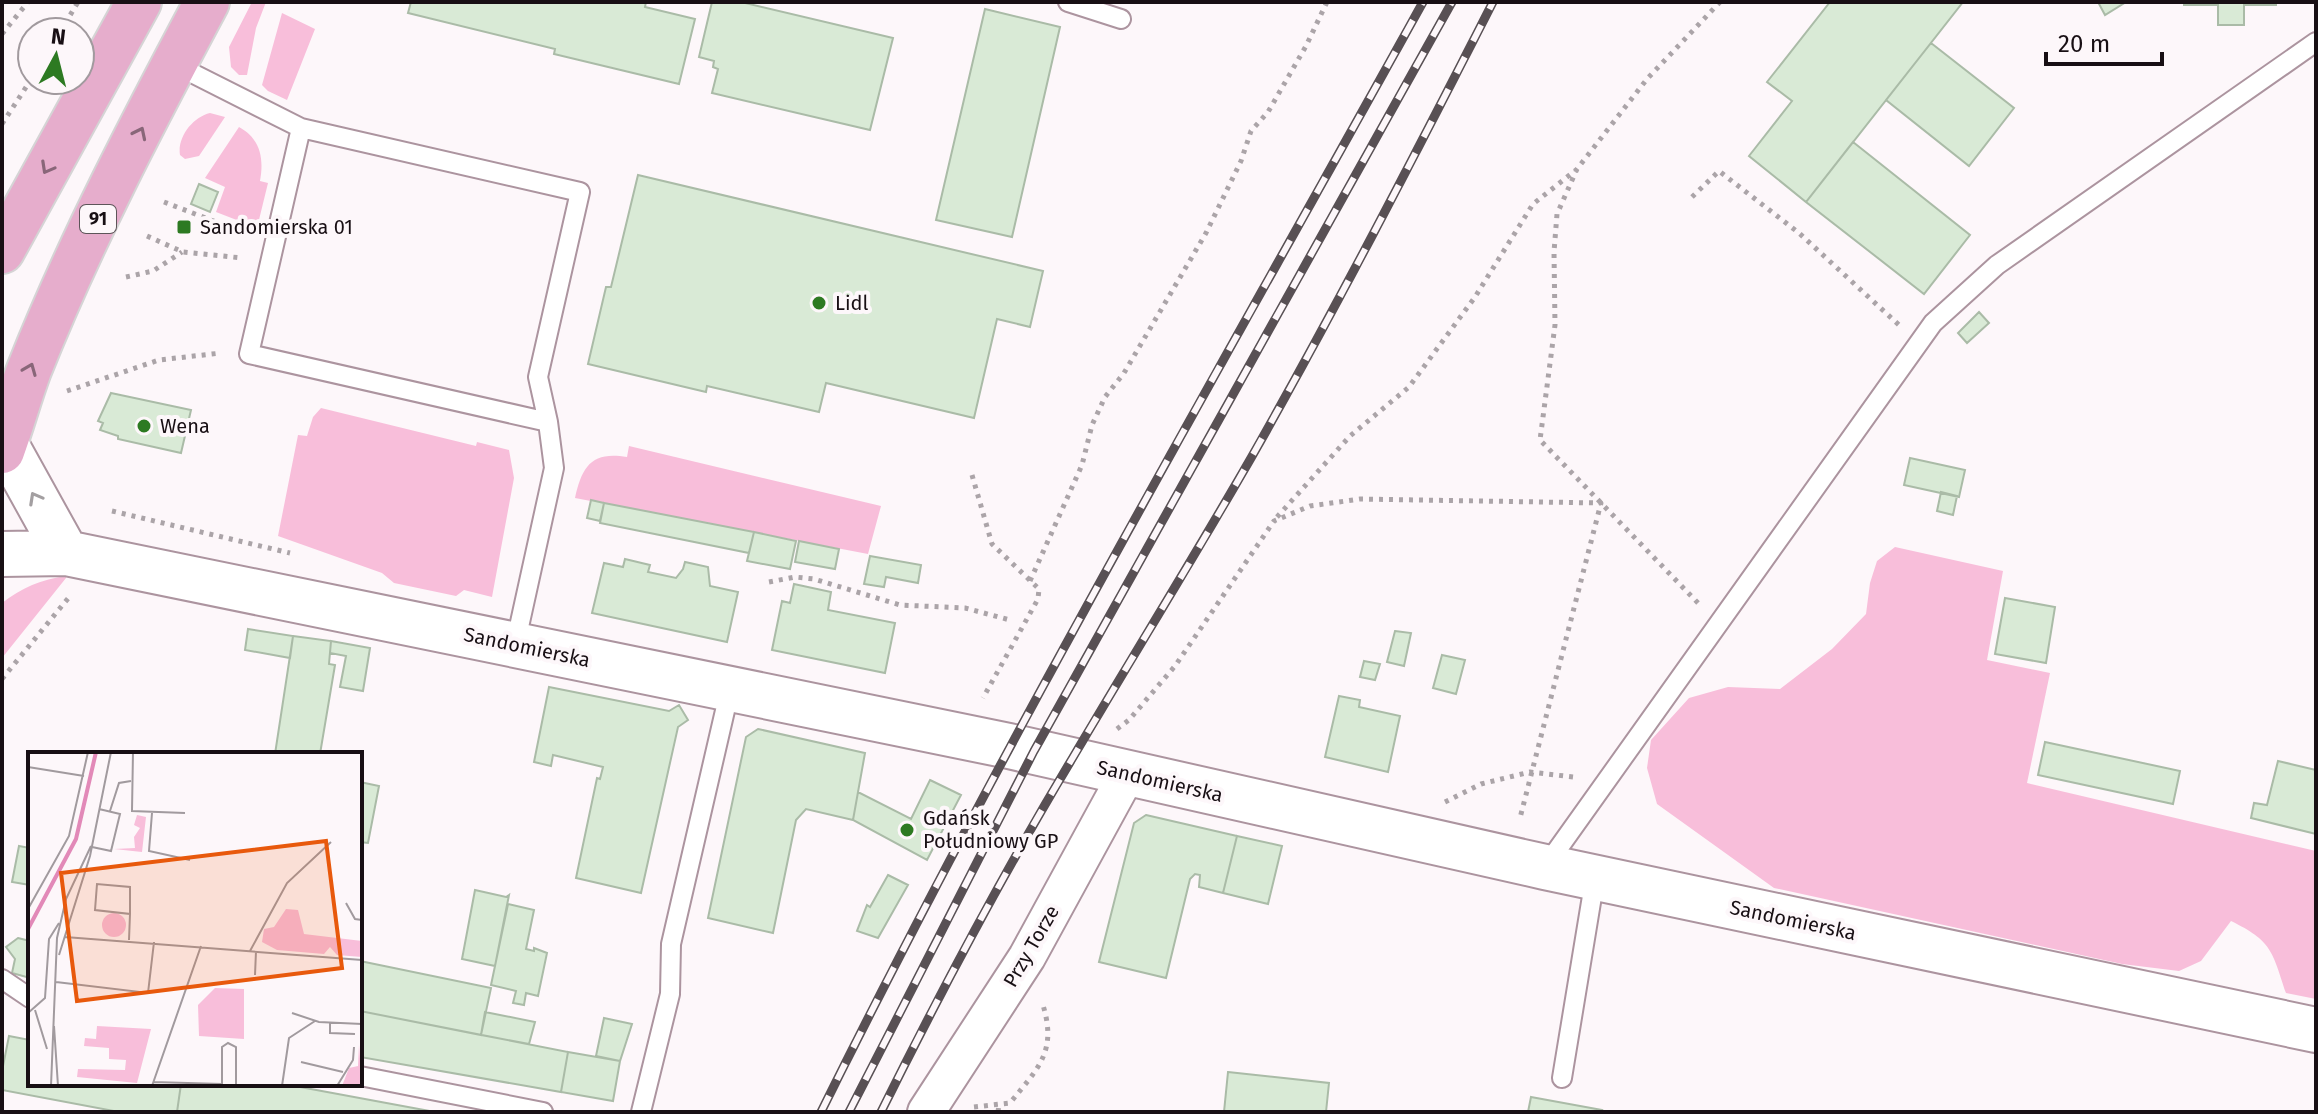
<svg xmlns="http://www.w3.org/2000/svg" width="2318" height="1114" viewBox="0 0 2318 1114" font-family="'Fira Sans',sans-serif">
<rect width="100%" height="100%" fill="#fdf7fa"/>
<path fill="#f8beda" d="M252 2H266L256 28 247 75H239L231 67 229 47Z
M282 13 315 29 287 100 268 91 262 85Z
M210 113 225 117 199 156 185 159 180 155C177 137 193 117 210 113Z
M239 127C261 139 264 159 260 181L268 183 257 228 216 212 225 187 205 178Z
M321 408 476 446 477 442 509 450 514 478 492 597 464 590 456 596 394 583 382 573 278 536 298 435 307 436 313 417Z
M629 446 881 506 868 554 575 498C582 466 592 451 627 457Z
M1895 547 2003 571 1987 660 2050 673 2027 783 2316 851V999L2286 993C2272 951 2272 941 2231 921L2201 961 2179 971 2122 964 1774 888 1657 804 1647 768 1651 740 1689 698 1728 687 1780 689 1832 649 1866 614 1870 583 1877 561Z
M66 576V578L2 658V603C21 588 42 579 66 576Z"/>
<path fill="#d9ead6" stroke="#aabba7" stroke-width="2" d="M411 2H646L645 7 695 19 679 84 554 54 555 49 408 13Z
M712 2H741L893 38 870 130 712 93 718 69 713 67 714 61 699 57Z
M1830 2H1963L1806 202 1749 156 1792 101 1767 82Z
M2098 2H2126L2105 15Z
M2184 2H2276V5H2244V25H2218V5H2184Z
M985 9 1060 27 1012 237 936 220Z
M1931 43 2014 108 1969 166 1886 100Z
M1853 142 1970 235 1924 294 1806 202Z
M638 175 1043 271 1030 327 997 319 974 418 826 383 819 412 707 386 706 392 588 364 606 287H611Z
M199 184 218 192 210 212 191 204Z
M1979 312 1989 323 1967 343 1958 333Z
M111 393 191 410 181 453 118 439V436L100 430 103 423 98 421Z
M1910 458 1965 470 1959 497 1904 485Z
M1941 492 1957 496 1953 515 1937 511Z
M591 500 604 503 600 521 587 518Z
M604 503 754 532 749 553 600 523Z
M754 532 796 541 790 569 747 561Z
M799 541 839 549 835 569 795 562Z
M870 556 921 565 918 583 886 577 884 587 864 584Z
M625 559 650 565 648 572 676 578 683 569 685 562 708 567 710 586 738 592 727 642 592 613 604 563 623 567Z
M794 584 831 592 828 610 895 623 885 673 772 650 782 601 790 603Z
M2005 598 2055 607 2046 663 1995 654Z
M248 629 293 636 290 658 245 650Z
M1395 631 1411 633 1404 666 1387 662Z
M293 636 331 641 329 664 335 665 320 754H275Z
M331 641 370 648 363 691 340 687 346 656 330 653Z
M1442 655 1465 660 1456 694 1433 688Z
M1364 661 1380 664 1375 680 1360 677Z
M549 687 669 711 679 705 688 720 678 727 641 893 576 878 597 778 600 779 603 767 553 755 551 766 534 762Z
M1339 696 1360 700 1359 707 1400 716 1388 772 1325 757Z
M758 729 865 753 853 820 806 809 796 820 773 933 708 918 746 737Z
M2045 742 2180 771 2173 804 2038 775Z
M2278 761 2316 770V834L2251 818 2254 803 2267 805Z
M930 780 961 795 927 860 853 820 858 792 911 819Z
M360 782 379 786 368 843 360 842Z
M1146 815 1237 836 1223 893 1199 887 1200 875 1195 874 1190 879 1166 978 1099 962 1134 823Z
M1237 836 1282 846 1268 904 1223 893Z
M19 846 30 848V885L12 882Z
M888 875 908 885 878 938 857 931 867 905 870 907Z
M475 890 506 897 509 895 495 966 462 959Z
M508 904 534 910 526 949 534 951V948L547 953 538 996 526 993 524 1005 513 1003 516 991 491 985Z
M18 938 30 941V978L12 973 15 959 6 947Z
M360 961 491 988 481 1035 360 1011Z
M360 1011 568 1052 561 1092 360 1057Z
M485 1012 535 1022 529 1044 481 1035Z
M604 1018 632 1024 620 1061 596 1056Z
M9 1036 30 1040V1084H181L177 1112H119L2 1090V1071Z
M568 1052 620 1061 613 1101 561 1092Z
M1228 1072 1329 1083 1326 1112H1224Z
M181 1084H284L435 1112H177Z
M1531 1097 1602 1110 1601 1112H1528Z"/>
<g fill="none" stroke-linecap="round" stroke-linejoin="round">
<defs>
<path id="service" d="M1068 2 1121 19
M174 64 301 128
M515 645 554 468 548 422 249 354 301 128 580 192 538 377 548 422
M1545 867 1933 323 1997 265 2316 42
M2 979 30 998
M360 1076 543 1112
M1562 1078 1595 878
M641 1112 670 994 671 944 730 689"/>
<path id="minor" d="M926 1112 1027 957 1127 774"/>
<path id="tertiary" d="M5 443 66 553
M2 554 66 553 1009 746 1545 867 2316 1030"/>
<path id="primary" d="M2 251 139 2
M2 451C12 424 19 397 29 370 79 244 143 122 207 2"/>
</defs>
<use href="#service" stroke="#ac949f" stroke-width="22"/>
<use href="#minor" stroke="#ac949f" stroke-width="40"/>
<use href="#tertiary" stroke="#ac949f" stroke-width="48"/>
<use href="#primary" stroke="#d5d4d5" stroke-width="48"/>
<path stroke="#aba4a8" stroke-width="5" stroke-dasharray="4 6" stroke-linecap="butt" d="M60 32 78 2
M2 34 28 2
M2 124 32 78
M1692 197 1719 171 1799 233 1899 325
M164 202 247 234
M147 236 183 252 242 258
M126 277 153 271 182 252
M67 391 159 360 221 353
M972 475 992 544 1039 589 1038 599 983 698
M112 511 290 553
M1277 517 1350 436 1409 387 1475 297 1533 204 1576 170
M1030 581 1082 465 1092 425 1105 397 1124 373 1206 233 1241 161 1251 131 1268 112 1306 46 1327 2
M769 582 795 577 814 579 900 605 965 608 1010 620
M1698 603 1540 440 1555 325 1554 252 1557 214 1577 169 1647 79 1720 2
M2 679 70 596
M1117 729 1129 720 1175 666 1274 521 1310 506 1360 499 1601 503 1520 818
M1445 802 1481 784 1530 772 1573 777
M974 1107 1010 1103C1039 1067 1058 1051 1042 1002
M998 1112 999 1104"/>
<use href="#service" stroke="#fff" stroke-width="18"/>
<use href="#minor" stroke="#fff" stroke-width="36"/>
<use href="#tertiary" stroke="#fff" stroke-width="44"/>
<use href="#primary" stroke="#e6adcc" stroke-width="44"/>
<defs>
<path id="rail" d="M821 1112C1008 734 1219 371 1423 2
M849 1112 1034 751 1452 2
M881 1112C940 993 1003 874 1072 759 1131 659 1193 559 1251 458 1336 308 1415 155 1493 2"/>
</defs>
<use href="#rail" stroke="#585054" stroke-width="9"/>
<use href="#rail" stroke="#fdf7fa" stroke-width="6" stroke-dasharray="18" stroke-linecap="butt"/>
</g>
<defs><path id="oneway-chevron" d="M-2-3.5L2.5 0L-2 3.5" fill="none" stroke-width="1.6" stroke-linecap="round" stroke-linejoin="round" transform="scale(2)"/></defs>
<g stroke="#896679">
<use href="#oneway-chevron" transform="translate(140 133) rotate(-64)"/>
<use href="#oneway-chevron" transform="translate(47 168) rotate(119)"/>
<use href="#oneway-chevron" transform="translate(30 369) rotate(-68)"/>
</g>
<use stroke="#a39fa1" href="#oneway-chevron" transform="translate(35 498) rotate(-119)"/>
<g fill="#2d7a22" stroke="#fdf7fa" stroke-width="3">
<rect x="176" y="219" width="16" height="16" rx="4"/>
<circle cx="819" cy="303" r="8"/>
<circle cx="144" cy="426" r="8"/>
<circle cx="907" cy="830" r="8"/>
</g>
<g text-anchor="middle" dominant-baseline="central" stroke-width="8" stroke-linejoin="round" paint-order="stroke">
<rect fill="#fdf7fa" stroke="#5d5559" stroke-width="2" x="80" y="205" width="36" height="28" rx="6"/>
<g font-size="18" font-weight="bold" fill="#180f14">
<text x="98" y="219">91</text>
</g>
<g font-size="20" fill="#180f14" stroke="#fdf7fa" text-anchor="start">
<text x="200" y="227">Sandomierska 01</text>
<text x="835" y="303">Lidl</text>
<text x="160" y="426">Wena</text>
<text x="923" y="818">Gdańsk<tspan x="923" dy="23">Południowy GP</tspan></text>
</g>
<g font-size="20" fill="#180f14" stroke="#fdf7fa">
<text transform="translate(527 647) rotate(12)">Sandomierska</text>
<text transform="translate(1160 781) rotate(13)">Sandomierska</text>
<text transform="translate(1793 920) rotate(12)">Sandomierska</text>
<text transform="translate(1031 946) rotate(-60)">Przy Torze</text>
</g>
</g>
<g transform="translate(28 752)">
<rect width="334" height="334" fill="#fdf7fa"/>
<path d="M109 63 118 65 114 100 86 97 107 96 106 85 112 76 106 73ZM258 157 270 158 276 182 334 189V205L309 203 302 195 296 202 249 198 234 190 236 177 246 175ZM74 173a12 12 0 1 1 24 0a12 12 0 1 1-24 0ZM187 236 216 237V287L171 284 170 253ZM69 274 123 277 109 331 49 325 50 317 97 318 98 308 81 307V296L56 294 57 286 68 287ZM331 293 334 334H314L321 316 330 314Z" fill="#f8beda"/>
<path fill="none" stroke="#e289b8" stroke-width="4" d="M0 177 48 87 68 0"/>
<path fill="none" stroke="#a19a9e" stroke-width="2" d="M105 0 104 59 157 61M0 15 56 24M82 59 91 31 103 29M124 61 121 99 162 108M64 95 83 99 92 62 71 57M318 151 327 167 334 168M0 157 41 84 60 0M37 185 334 208M101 188 102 162 67 158 69 132 102 135V162M222 199 259 131 303 90M31 203 62 104 83 0M227 223 228 199M28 230 120 241 126 190M7 258 19 297M0 261 17 246 21 187 31 171M264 261 291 270 334 272M302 271V281L327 282M26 274 30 334M273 310 315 320M125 330 194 332M23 334 29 186 38 147 63 94M124 334 173 194M194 334V295L200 291 208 295V334M254 334 261 286 287 269M309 334 325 308 326 295"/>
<path fill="#e8590c" fill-opacity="0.15" stroke="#e8590c" stroke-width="4" d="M298 89 314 216 49 249 33 121Z"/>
<rect width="334" height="334" fill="none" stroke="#180f14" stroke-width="4"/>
</g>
<rect width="2318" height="1114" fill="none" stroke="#180f14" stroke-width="8"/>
<g transform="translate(56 56) rotate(7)"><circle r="38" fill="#fdf7fa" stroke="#a19a9e" stroke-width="2"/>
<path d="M0-6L14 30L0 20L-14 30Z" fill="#2d7a22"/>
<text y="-12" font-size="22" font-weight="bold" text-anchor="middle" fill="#180f14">N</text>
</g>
<path d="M2046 52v12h116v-12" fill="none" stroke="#180f14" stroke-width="4"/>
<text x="2058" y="52" font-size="24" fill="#180f14" stroke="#fdf7fa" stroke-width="6" paint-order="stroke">20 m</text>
</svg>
